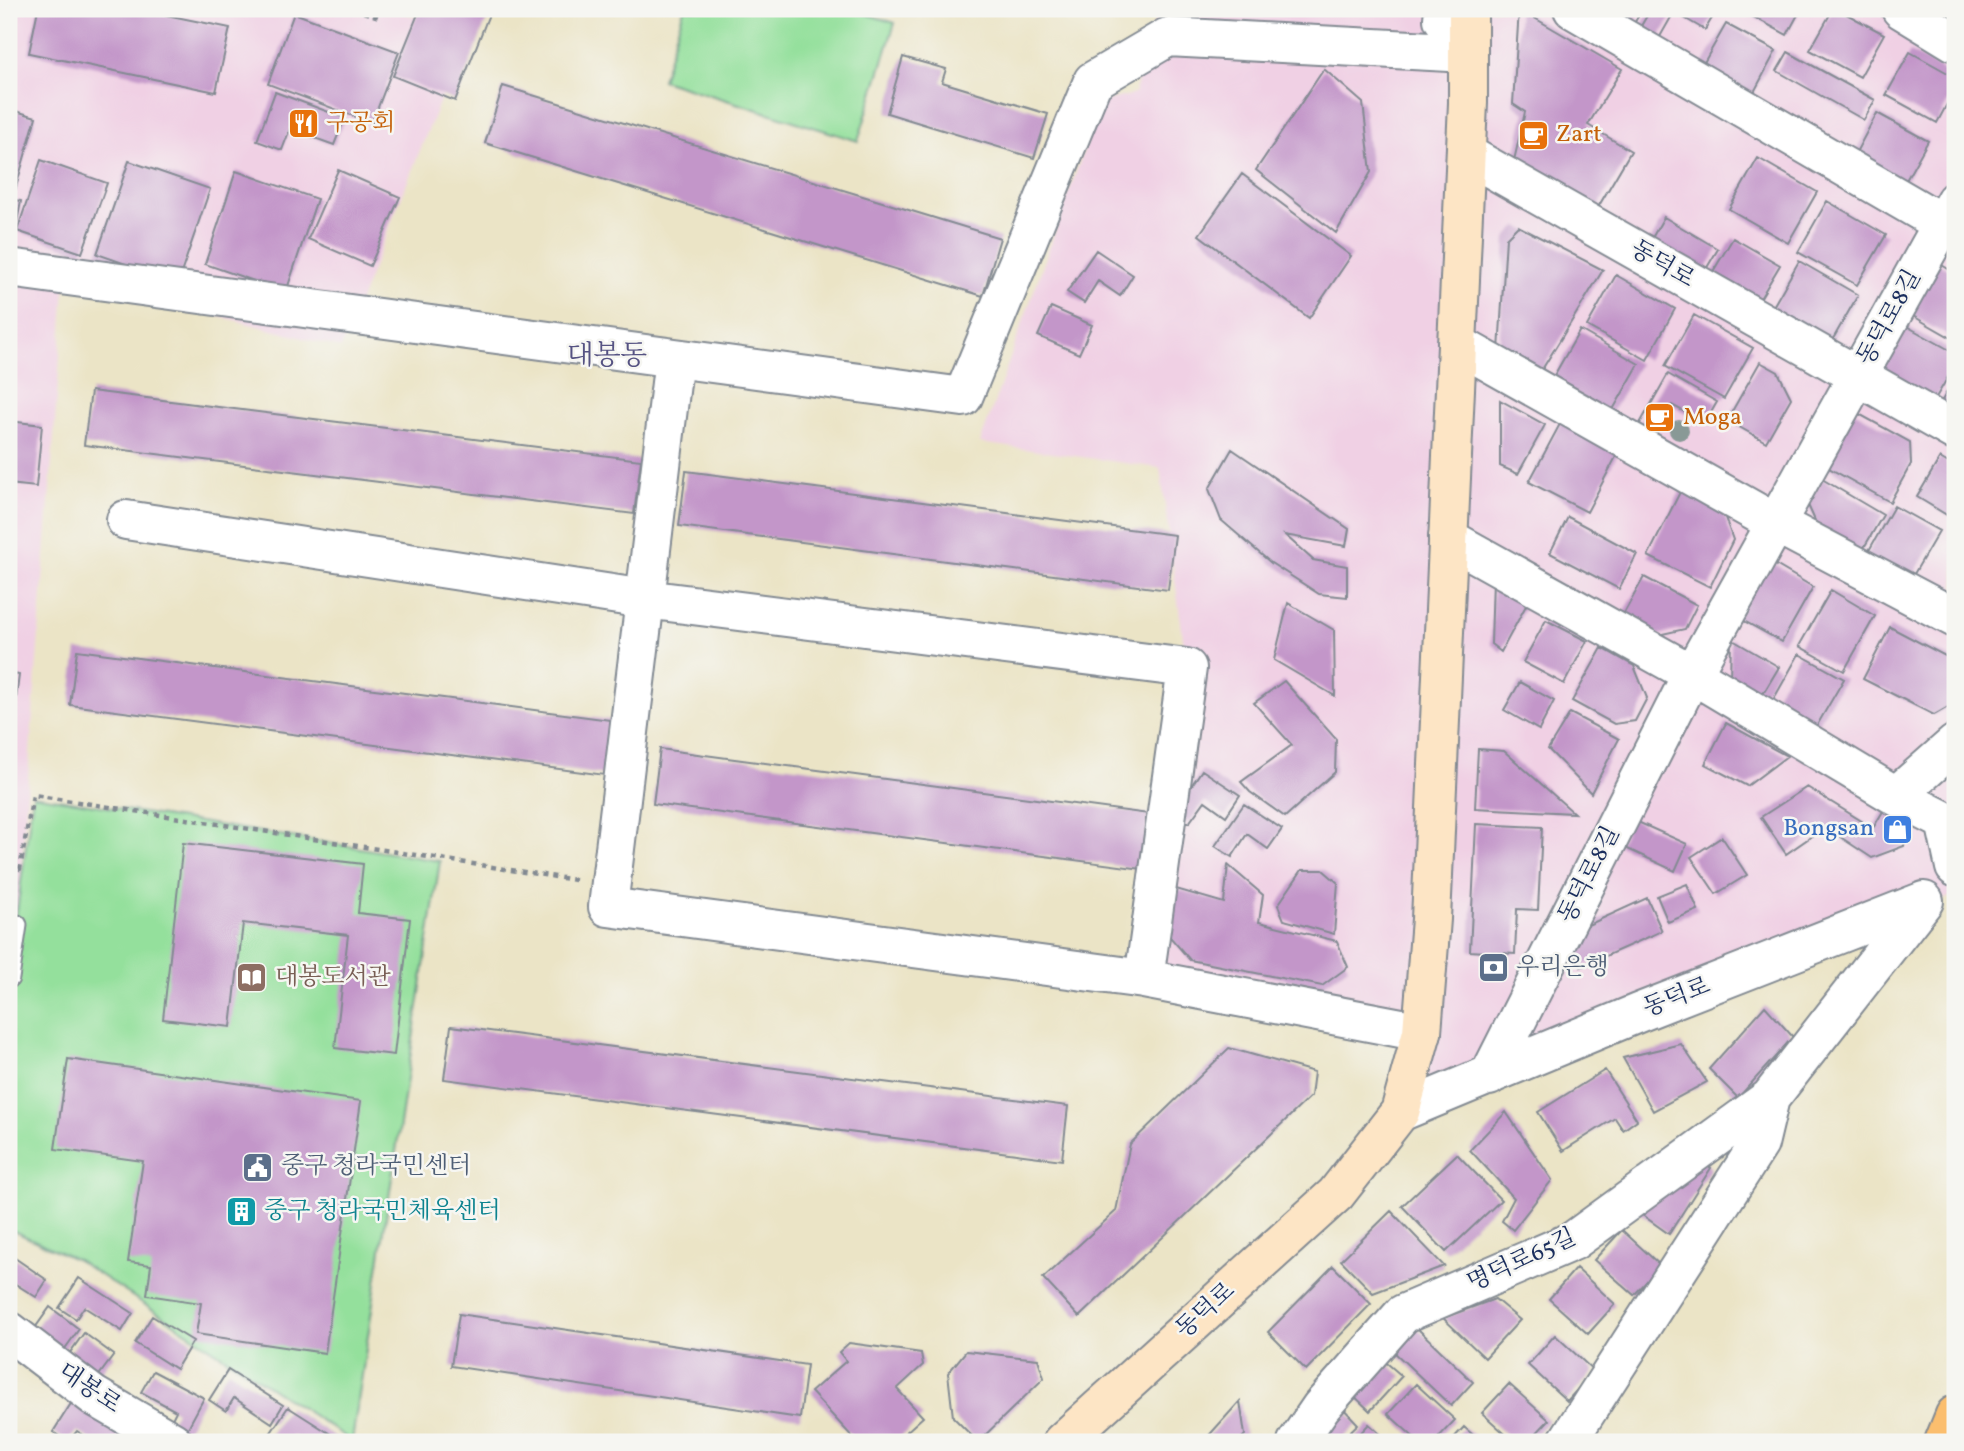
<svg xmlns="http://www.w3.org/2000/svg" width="1964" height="1451" viewBox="0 0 1964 1451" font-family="Vollkorn,'Noto Serif KR',serif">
<rect width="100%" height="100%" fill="#f6f6f2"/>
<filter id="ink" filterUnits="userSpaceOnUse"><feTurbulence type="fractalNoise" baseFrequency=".0143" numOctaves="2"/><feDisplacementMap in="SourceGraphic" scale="14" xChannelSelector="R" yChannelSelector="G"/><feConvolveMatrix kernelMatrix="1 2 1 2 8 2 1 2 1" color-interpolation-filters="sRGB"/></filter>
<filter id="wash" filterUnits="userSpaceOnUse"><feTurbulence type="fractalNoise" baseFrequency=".00686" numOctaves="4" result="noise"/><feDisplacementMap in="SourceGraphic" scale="28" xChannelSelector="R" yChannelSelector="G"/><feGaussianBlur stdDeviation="1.57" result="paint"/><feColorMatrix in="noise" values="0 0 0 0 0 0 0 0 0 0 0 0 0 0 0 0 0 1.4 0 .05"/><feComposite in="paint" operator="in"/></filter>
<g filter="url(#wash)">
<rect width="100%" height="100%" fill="#ebe4c6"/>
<path fill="#f0d0e4" d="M9 9H390L467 33 341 348 66 276 17 925 9 924Z
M1158 9H1955V895L1489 1076 1400 1112 1422 1033 1144 979 1187 668 1160 468 980 443 1101 102 1134 94Z"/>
<path fill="#94e09c" stroke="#58887d" stroke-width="2" d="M684 9H850L895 23 858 141 662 80Z
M33 795 440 861 352 1441 77 1260 9 1229V968Z"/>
<g id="blocks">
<path fill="#c396c9" d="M38 9H137L230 28 216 92 29 53Z
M420 9H491L455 101 393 76Z
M1185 9H1343V11L1182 15Z
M1519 9 1622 69 1588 125 1631 151 1594 214 1513 165 1525 112 1513 104Z
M1622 9H1642L1629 33 1613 25Z
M1651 9H1697L1712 18 1705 30 1674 12 1657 42 1638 31Z
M1739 9H1801L1787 35Z
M1833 9H1837L1884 34 1860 77 1810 50Z
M294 13 399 52 372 123 268 84Z
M1726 24 1776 51 1753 94 1702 66Z
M1788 52 1875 100 1864 120 1777 71Z
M1910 52 1955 77V89L1937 123 1886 95Z
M903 57 946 69 942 82 1048 114 1034 158 887 113Z
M1324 69 1363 103 1371 172 1336 233 1256 170Z
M503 86 1000 238 983 296 485 143Z
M275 92 345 118 334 145 290 129 282 150 257 141Z
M9 109 36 117 14 194 9 192Z
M1877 113 1928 141 1904 184 1854 156Z
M1758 158 1817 192 1788 243 1729 209Z
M41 160 107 183 82 253 17 231Z
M129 161 210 189 178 282 97 254Z
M338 170 400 197 370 266 308 239Z
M236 171 317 199 286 292 205 264Z
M1242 174 1351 256 1309 318 1199 235Z
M9 199 21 201 17 222 9 220Z
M1827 201 1886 235 1857 285 1798 252Z
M1664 217 1718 249 1702 276 1648 245Z
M1518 226 1603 270 1538 376 1499 351 1506 238Z
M1733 238 1780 265 1755 307 1708 280Z
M1096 250 1133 275 1120 296 1098 281 1084 303 1067 292Z
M1799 261 1858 295 1829 346 1770 312Z
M1935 261 1955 273V340L1906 312Z
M1616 275 1675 309 1647 360 1587 326Z
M1051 307 1092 325 1079 354 1038 336Z
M1694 315 1753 348 1724 399 1665 366Z
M1901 323 1955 353V365L1931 406 1872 373Z
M1580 330 1639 364 1610 415 1551 381Z
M1760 362 1778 372 1791 398 1766 442 1727 420Z
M1668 374 1717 402 1705 423 1672 405 1651 443 1634 434Z
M1955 378V422L1936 411Z
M91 391 641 460 634 514 84 445Z
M1500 400 1545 425 1518 474 1500 466Z
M1850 409 1910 442 1911 464 1890 502 1820 463Z
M9 421 42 425 36 487 9 484Z
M1561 422 1618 453 1587 512 1529 482Z
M1232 449 1349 529 1346 546 1285 535 1313 560 1347 566V597L1319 594 1271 563 1221 520 1209 489Z
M1940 458 1955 467V520L1917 497Z
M686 471 1175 535 1168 590 679 526Z
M1822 479 1883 515 1859 556 1821 534 1808 505Z
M1681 490 1723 512 1733 540 1710 587 1648 556Z
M1894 506 1939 531 1907 586 1863 561Z
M1568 517 1637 554 1619 589 1550 553Z
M1769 561 1813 587 1782 642 1737 617Z
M1644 577 1697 605 1685 629 1658 635 1623 615Z
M1493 579 1529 600 1501 652 1491 644Z
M1831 590 1875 616 1844 671 1799 646Z
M1288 603 1334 630 1335 696 1274 660Z
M1546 620 1587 641 1564 684 1523 662Z
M1890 627 1955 661V703L1934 715 1863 679Z
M1731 639 1779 667 1760 699 1730 681Z
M1602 648 1634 666 1647 698 1635 721 1614 724 1572 701Z
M77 650 626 722 620 777 70 705Z
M1799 654 1844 679 1812 734 1768 709Z
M9 673 19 675 10 747H9Z
M1284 681 1336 739 1335 772 1285 817 1250 792 1241 782 1292 745 1254 703Z
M1520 682 1554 701 1539 730 1504 710Z
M1570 713 1619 739 1591 793 1548 749Z
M1726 723 1787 756 1747 786 1705 764Z
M660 749 1149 814 1142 869 653 804Z
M1478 749 1504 751 1574 813 1475 808Z
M1202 770 1240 795 1226 816 1205 801 1189 823 1173 813Z
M1807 787 1873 828 1888 803 1909 816 1904 846 1872 858 1825 827 1786 854 1761 817Z
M1244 804 1282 829 1268 849 1247 834 1232 857 1215 846Z
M1631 819 1687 844 1675 871 1619 845Z
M1476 824 1542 827 1538 910 1517 909 1515 954 1470 951Z
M1722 837 1747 875 1716 894 1691 857Z
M183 843 363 864 358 913 410 919 394 1055 335 1048 348 935 243 923 231 1027 163 1019Z
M1228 865 1263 895 1259 922 1337 941 1348 967 1322 986 1190 960 1164 930 1166 886 1224 903Z
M1302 870H1323L1338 883 1334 934 1284 920 1278 905Z
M1687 884 1698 910 1668 922 1657 896Z
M1647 898 1662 931 1581 967 1566 935Z
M1765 1006 1793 1037 1738 1098 1709 1069Z
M451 1026 1068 1106 1062 1160 444 1079Z
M1681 1044 1707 1082 1653 1111 1623 1058Z
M1229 1048 1314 1072 1311 1096 1079 1317 1043 1278 1116 1211 1130 1144Z
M68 1059 361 1101 325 1353 196 1334 201 1303 147 1295 151 1265 128 1262 143 1161 55 1149Z
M1605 1070 1637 1120 1623 1130 1615 1118 1563 1151 1538 1112Z
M1506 1112 1552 1180 1513 1230 1502 1221 1514 1198 1470 1150Z
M1457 1154 1501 1200 1446 1252 1402 1206Z
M1700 1158 1711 1168 1669 1234 1638 1212Z
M1391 1211 1444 1266 1373 1293 1341 1260Z
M1622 1230 1661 1266 1634 1295 1594 1260Z
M9 1254 47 1280 36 1297 12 1282 9 1287Z
M1333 1266 1371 1304 1306 1370 1268 1332Z
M1576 1268 1615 1304 1588 1334 1549 1299Z
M79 1278 133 1313 122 1331 84 1307 76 1319 59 1308Z
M1495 1299 1520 1320 1485 1358 1443 1318Z
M50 1307 79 1329 59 1357 30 1335Z
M459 1314 807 1365 800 1418 451 1366Z
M152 1316 193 1341 176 1369 135 1343Z
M1416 1327 1473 1382 1451 1406 1393 1351Z
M84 1333 114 1355 94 1382 64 1361Z
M1555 1335 1594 1371 1567 1401 1528 1365Z
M849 1343 921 1353 923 1365 897 1389 923 1417 895 1442H857L811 1392 846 1361 839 1352Z
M966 1351 1038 1359 1044 1378 978 1442 953 1417 948 1373Z
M1381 1358 1402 1376 1370 1411 1350 1392Z
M228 1370 283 1405 272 1423 234 1398 226 1411 209 1400Z
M153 1371 204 1398 183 1437 167 1429 176 1411 141 1392Z
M1416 1384 1455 1420 1434 1442H1419L1388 1414Z
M1509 1384 1549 1420 1528 1442H1514L1482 1413Z
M1240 1401 1245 1435 1238 1442H1203Z
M72 1402 127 1438 123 1442H94L77 1431 68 1442 53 1432Z
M1340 1405 1358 1424 1339 1442H1332L1323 1434Z
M288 1407 343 1442H303L293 1436 288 1442H276L268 1437Z
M1369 1424 1389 1442H1352Z
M1464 1427 1481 1442H1450Z"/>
</g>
</g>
<g filter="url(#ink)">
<use href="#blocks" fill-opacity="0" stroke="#838a92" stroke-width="2"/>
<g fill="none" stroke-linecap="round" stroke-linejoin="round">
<defs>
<path id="lane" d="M9 924 17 925 9 978"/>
<path id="street" d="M1573 9 1955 231
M1901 9 1955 42
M1443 19 1444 9
M1466 154 1955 431
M9 268 963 397 1093 81 1168 37 1468 53
M1457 344 1777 524 1955 618
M674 358 608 907 1144 979 1422 1032
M126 520 645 599 1187 668 1144 979
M1448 538 1692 674 1896 796 1945 821 1955 867
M1896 796 1955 744
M1489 1076 1692 674 1955 201
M1400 1112 1638 1013 1924 901
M9 1331 94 1396 173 1442
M1297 1442 1321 1407 1403 1314 1573 1241 1770 1098 1924 901
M1567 1442 1759 1144 1770 1098"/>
<path id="secondary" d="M1062 1442 1336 1194 1400 1112 1422 1032 1431 919 1468 103V9"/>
<path id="highway" d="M1944 1442 1955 1415"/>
</defs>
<use href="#lane" stroke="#838a92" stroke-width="23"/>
<use href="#street" stroke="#838a92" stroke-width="42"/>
<use href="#secondary" stroke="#838a92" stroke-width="42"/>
<use href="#highway" stroke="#838a92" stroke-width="42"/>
<path stroke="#838a92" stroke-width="4.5" stroke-dasharray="5 5" stroke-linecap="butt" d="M354 9 379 17
M9 867 20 869 33 795 575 880"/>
<use href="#lane" stroke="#fff" stroke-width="19"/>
<use href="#street" stroke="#fff" stroke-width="38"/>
<use href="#secondary" stroke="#fde5c5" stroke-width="38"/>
<use href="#highway" stroke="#fbbe6e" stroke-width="38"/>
</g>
<circle fill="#899996" cx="1679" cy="430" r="10"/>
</g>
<defs>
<symbol id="restaurant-square" viewBox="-11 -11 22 22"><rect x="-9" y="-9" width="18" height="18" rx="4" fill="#e8710a" stroke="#f6f6f2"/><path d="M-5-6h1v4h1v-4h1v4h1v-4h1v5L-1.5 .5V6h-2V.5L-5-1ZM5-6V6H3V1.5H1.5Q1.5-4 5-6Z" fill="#fff"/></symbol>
<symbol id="cafe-square" viewBox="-11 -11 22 22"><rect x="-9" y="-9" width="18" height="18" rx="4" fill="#e8710a" stroke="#f6f6f2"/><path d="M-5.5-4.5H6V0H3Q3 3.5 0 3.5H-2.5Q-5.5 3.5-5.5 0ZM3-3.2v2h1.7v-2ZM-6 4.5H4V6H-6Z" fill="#fff"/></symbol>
<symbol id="shop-square" viewBox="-11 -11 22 22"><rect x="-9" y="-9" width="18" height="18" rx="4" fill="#3f7fe0" stroke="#f6f6f2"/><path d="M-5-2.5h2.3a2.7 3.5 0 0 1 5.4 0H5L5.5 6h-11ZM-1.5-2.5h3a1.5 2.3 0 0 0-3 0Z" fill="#fff"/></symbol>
<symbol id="bank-square" viewBox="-11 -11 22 22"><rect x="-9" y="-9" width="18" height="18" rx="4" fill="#5c6f8a" stroke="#f6f6f2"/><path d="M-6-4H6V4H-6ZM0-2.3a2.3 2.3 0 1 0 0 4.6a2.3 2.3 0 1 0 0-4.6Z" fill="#fff"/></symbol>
<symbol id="library-square" viewBox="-11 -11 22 22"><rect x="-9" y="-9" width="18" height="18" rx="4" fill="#8d6e63" stroke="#f6f6f2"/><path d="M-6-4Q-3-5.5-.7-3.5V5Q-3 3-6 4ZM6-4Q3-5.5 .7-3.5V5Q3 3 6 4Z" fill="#fff"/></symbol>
<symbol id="civic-square" viewBox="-11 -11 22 22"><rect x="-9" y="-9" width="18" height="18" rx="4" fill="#5c6f8a" stroke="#f6f6f2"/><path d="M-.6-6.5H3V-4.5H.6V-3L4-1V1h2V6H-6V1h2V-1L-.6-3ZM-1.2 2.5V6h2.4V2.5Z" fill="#fff"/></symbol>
<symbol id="building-square" viewBox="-11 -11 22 22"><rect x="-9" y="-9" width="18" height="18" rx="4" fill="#0f9aa8" stroke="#f6f6f2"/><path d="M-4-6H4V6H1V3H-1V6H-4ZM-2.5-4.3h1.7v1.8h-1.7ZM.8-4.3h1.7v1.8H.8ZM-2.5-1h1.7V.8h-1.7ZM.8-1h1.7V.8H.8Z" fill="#fff"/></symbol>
</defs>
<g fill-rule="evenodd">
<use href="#restaurant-square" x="286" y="106" width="35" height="35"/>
<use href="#cafe-square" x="1516" y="118" width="35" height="35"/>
<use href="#cafe-square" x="1642" y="400" width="35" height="35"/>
<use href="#shop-square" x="1880" y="812" width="35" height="35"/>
<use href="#bank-square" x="1476" y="950" width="35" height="35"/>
<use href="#library-square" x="234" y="960" width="35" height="35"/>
<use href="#civic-square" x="240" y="1150" width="35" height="35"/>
<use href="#building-square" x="224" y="1194" width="35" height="35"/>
</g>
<g text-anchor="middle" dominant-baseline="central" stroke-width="5" stroke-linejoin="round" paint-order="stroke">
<g font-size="24" fill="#c56008" stroke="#f6f6f2" text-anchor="start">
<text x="326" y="124">구공회</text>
<text x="1556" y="135">Zart</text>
<text x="1683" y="418">Moga</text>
</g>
<g font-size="24" fill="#1b2f5e" stroke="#f6f6f2">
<text transform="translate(1662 265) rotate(30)">동덕로</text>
<text transform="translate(1890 318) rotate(-61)">동덕로8길</text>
<text transform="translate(1590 875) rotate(-63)">동덕로8길</text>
<text transform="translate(1677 998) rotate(-21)">동덕로</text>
<text transform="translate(1522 1261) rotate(-25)">명덕로65길</text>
<text transform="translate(1206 1311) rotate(-42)">동덕로</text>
<text transform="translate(89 1389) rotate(34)">대봉로</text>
</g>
<g font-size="24" fill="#366cbe" stroke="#f6f6f2" text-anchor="end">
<text x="1874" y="829">Bongsan</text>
</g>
<g font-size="24" fill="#4e5e75" stroke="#f6f6f2" text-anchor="start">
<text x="1516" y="968">우리은행</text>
<text x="281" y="1167">중구 청라국민센터</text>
</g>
<g font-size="24" fill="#785e54" stroke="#f6f6f2" text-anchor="start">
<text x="275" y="978">대봉도서관</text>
</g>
<g font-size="24" fill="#0d838f" stroke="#f6f6f2" text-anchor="start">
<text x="264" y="1212">중구 청라국민체육센터</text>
</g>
<g font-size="28" fill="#565383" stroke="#f6f6f2">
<text x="607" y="356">대봉동</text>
</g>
</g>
<rect width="1964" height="1451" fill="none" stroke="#f6f6f2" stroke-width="35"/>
</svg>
